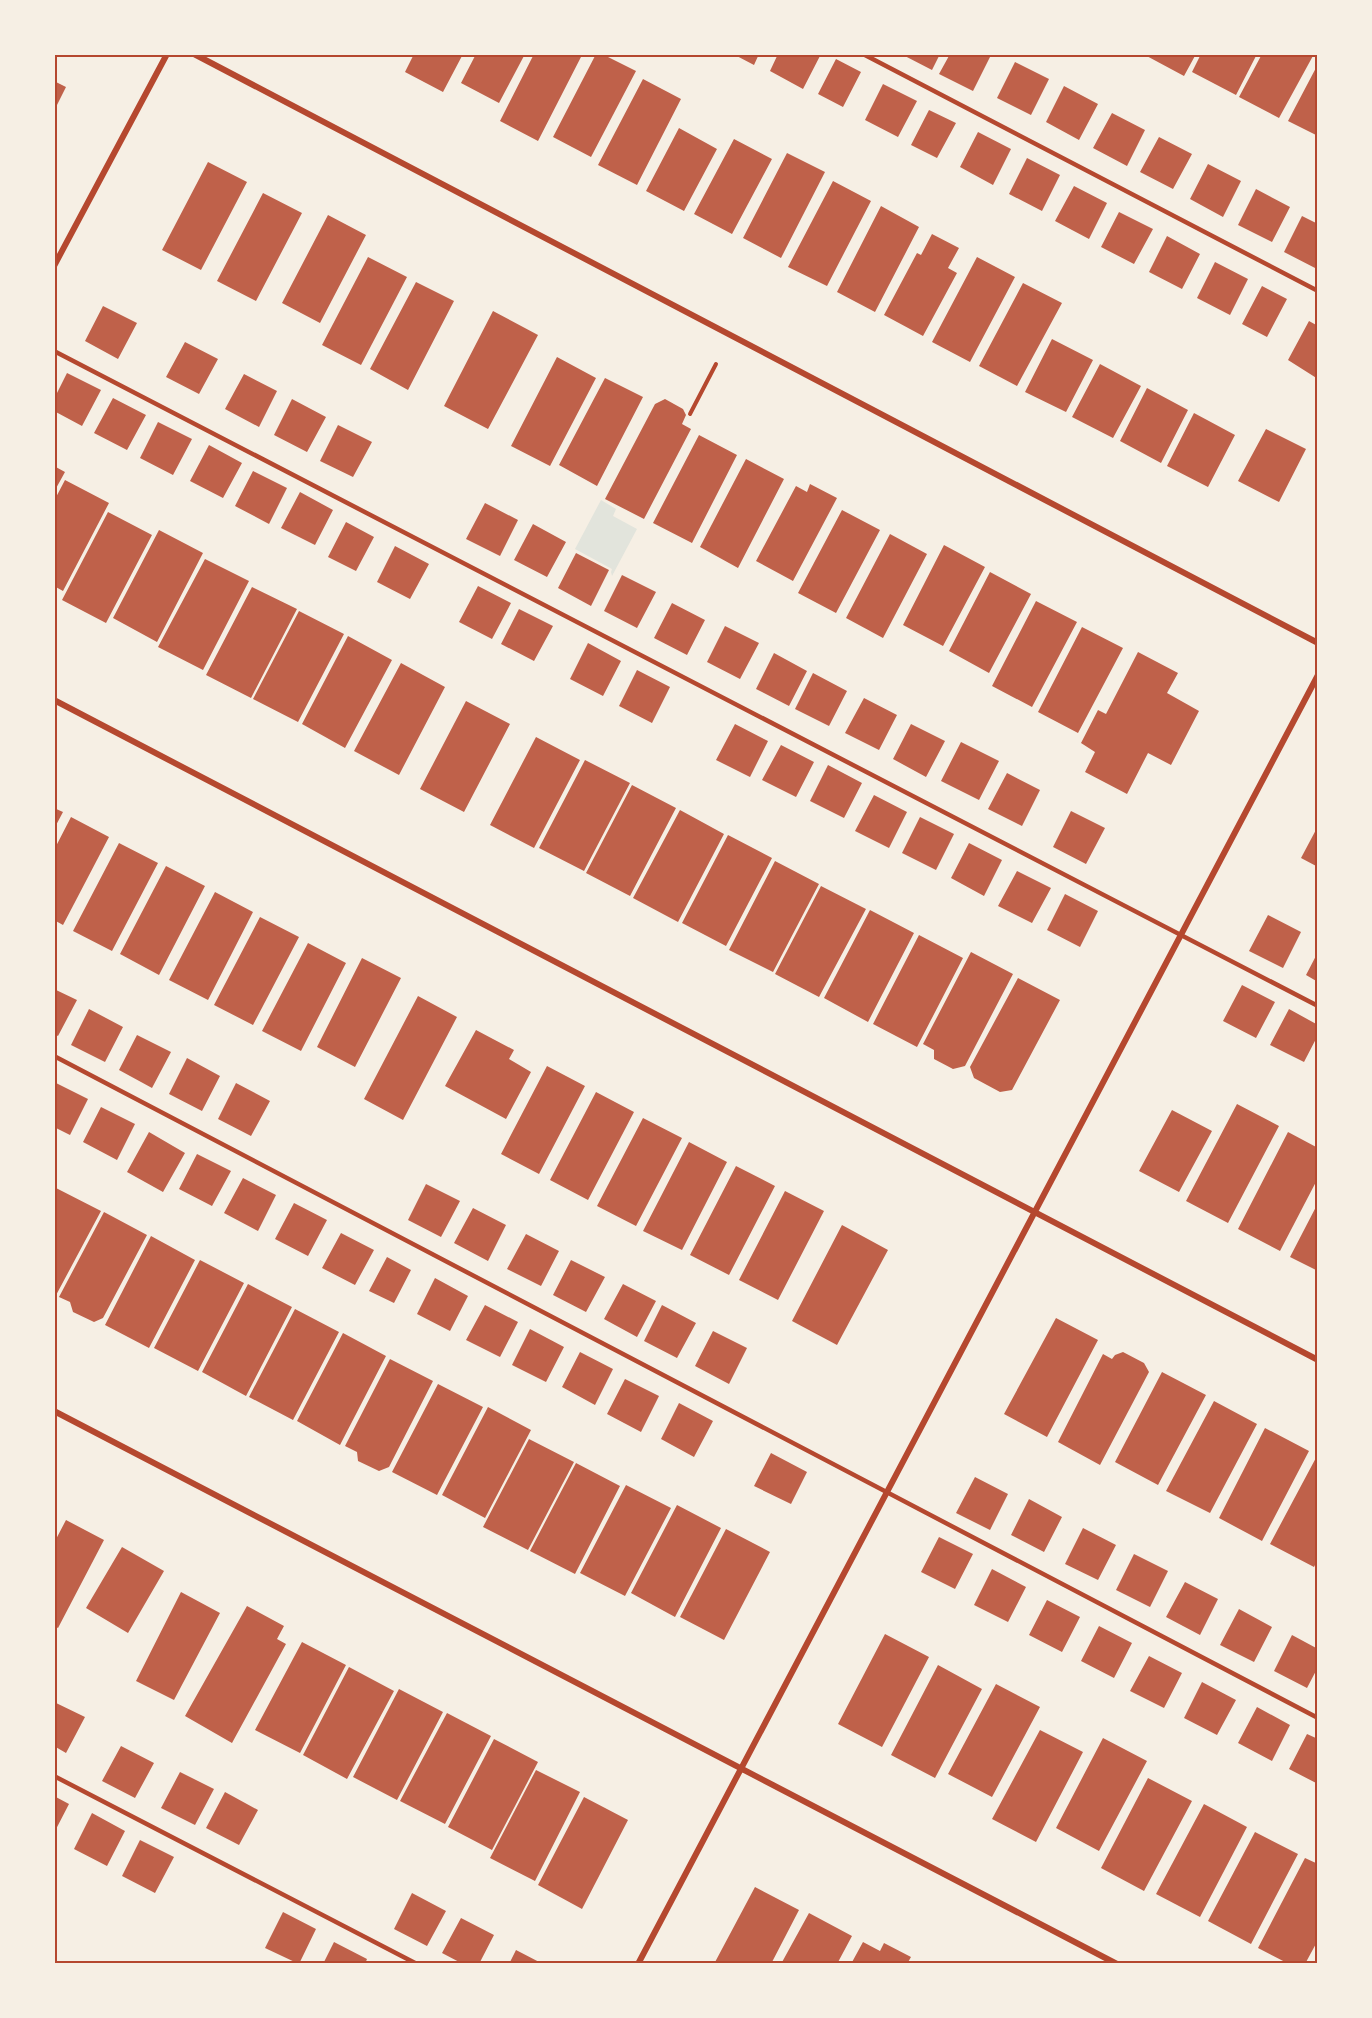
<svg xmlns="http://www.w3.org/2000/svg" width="1372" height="2018" viewBox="0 0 1372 2018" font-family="Manrope,sans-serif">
<rect width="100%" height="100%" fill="#f6efe4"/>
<path fill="#e2e4dc" d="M601 500 616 509 613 516 637 529 612 576 611 572 612 569 575 549Z"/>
<path fill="#bf614a" d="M414 54H463L443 92 405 72Z
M476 54H525L499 103 461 83Z
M534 54 582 55 538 141 500 121Z
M596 54H602L636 71 591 157 553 137Z
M733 54H759L754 65Z
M778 54H821L803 89 770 71Z
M901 54H940L932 70Z
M950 54 991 55 973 91 939 74Z
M1143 54H1196L1184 76Z
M1201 54H1257L1236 95 1192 72Z
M1262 54H1314L1279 118 1239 97Z
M836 59 861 72 843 107 818 94Z
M1015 62 1049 79 1031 115 997 98Z
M1318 64V136L1288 121Z
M643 79 681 99 637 185 598 165Z
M54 81 66 87 54 111Z
M883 84 917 101 898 137 865 120Z
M1064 86 1098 104 1079 140 1046 122Z
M929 110 956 123 937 158 911 145Z
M1112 113 1145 130 1127 166 1093 148Z
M679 128 717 149 684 211 646 191Z
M978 132 1011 149 993 185 960 167Z
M1159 137 1192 154 1173 189 1140 172Z
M734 139 772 159 732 234 694 214Z
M787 153 825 172 781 258 743 238Z
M1027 158 1060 175 1042 211 1009 194Z
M208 162 247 182 201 270 162 250Z
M1208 164 1241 181 1223 217 1190 199Z
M833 181 871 201 827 286 788 267Z
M1074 186 1107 203 1089 239 1055 221Z
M1256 189 1290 207 1272 242 1238 225Z
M263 193 302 213 256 301 217 281Z
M881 206 919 227 875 312 837 292Z
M1119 212 1153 229 1134 264 1101 247Z
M328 215 366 235 320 323 282 303Z
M1302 216 1318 224 1317 269 1284 252Z
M932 234 959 248 948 268 957 273 923 336 884 315 917 253 921 255Z
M1167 236 1200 254 1182 289 1149 272Z
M368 257 407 277 361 365 322 345Z
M977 257 1015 277 970 362 932 342Z
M1215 262 1248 279 1230 315 1197 298Z
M416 282 454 301 408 390 370 369Z
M1023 283 1062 303 1017 386 979 366Z
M1262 286 1287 299 1267 337 1242 324Z
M103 306 137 323 118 359 85 341Z
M493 311 538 335 488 429 444 406Z
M1309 321 1318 326V379L1288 360Z
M1052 339 1093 360 1066 412 1025 392Z
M185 342 218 359 199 394 166 377Z
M557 357 596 378 550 466 511 446Z
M1100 364 1141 386 1113 438 1072 417Z
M67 373 101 390 82 426 54 411V399Z
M244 374 277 391 259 427 225 409Z
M605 378 643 397 597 486 559 465Z
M1147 388 1188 410 1161 463 1120 441Z
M113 398 146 415 127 450 94 433Z
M292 399 326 417 307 452 274 435Z
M665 399 683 409 686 415 682 424 691 429 644 519 605 499 655 404Z
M1194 413 1235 435 1208 487 1167 466Z
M158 422 192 439 173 475 140 458Z
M338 425 372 442 353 477 320 461Z
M1266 429 1306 449 1279 502 1238 481Z
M699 435 737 455 692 543 653 523Z
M209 445 242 463 223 498 190 481Z
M746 459 784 479 738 568 700 547Z
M54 466 65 472 54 492Z
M253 471 287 488 269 524 235 506Z
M65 480 109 503 63 591 54 586V501Z
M810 484 837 498 793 581 756 561 796 486 807 492Z
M300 492 333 510 315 545 281 528Z
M485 503 518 520 500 556 466 539Z
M842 510 880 530 836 613 798 593Z
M108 512 152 535 106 623 62 600Z
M346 522 374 537 356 571 328 557Z
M533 524 566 542 547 577 514 560Z
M159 530 203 553 157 642 113 618Z
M890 534 927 554 883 638 846 618Z
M944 545 985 567 943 646 903 625Z
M395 546 429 564 410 599 377 582Z
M576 553 609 570 591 606 558 588Z
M205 559 249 581 203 670 158 647Z
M990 572 1031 594 989 673 949 651Z
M622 575 656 592 637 628 604 611Z
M478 586 511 603 492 639 459 622Z
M252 587 297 609 251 698 206 675Z
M1036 601 1077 622 1032 707 992 686Z
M672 603 705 620 687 655 654 638Z
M519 609 553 626 534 661 501 644Z
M299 611 344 634 298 722 253 699Z
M725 626 759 643 740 679 707 662Z
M1082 627 1123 648 1078 733 1038 712Z
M348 636 392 660 345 748 302 724Z
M588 643 621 661 603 696 570 679Z
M1138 652 1178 673 1167 693 1199 711 1171 765 1148 753 1127 794 1085 772 1095 752 1081 743 1098 710 1106 714Z
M774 653 807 671 789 706 756 689Z
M401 663 445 687 399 775 354 751Z
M637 670 670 687 652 723 619 706Z
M813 673 847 691 829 726 795 709Z
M864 698 897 715 879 750 845 733Z
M466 701 510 724 464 812 420 789Z
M735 724 768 741 750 777 716 760Z
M911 724 945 741 926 777 893 759Z
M536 737 580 760 534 848 490 825Z
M961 742 999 761 979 800 941 781Z
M781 745 814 762 796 797 762 780Z
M585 760 630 783 584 871 539 848Z
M828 765 862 783 844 818 810 801Z
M1007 773 1040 790 1022 826 988 809Z
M632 785 676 808 630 896 586 873Z
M874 795 907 812 889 848 855 831Z
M54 808 63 812 54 829Z
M680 810 724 834 678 922 633 898Z
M1071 811 1105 828 1086 864 1053 847Z
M71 817 109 837 63 925 54 920V850Z
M920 817 954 834 936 870 902 853Z
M1318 826V867L1301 858Z
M728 835 772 858 726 946 682 923Z
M119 843 158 863 112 951 73 931Z
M969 843 1002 860 984 896 951 878Z
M775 861 819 884 773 972 729 950Z
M166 866 205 886 159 975 120 954Z
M1017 871 1051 888 1032 923 998 906Z
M821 886 866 909 819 997 775 974Z
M215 892 253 912 208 1000 169 980Z
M1065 894 1098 911 1080 947 1047 930Z
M870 910 914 933 868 1022 824 998Z
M1268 915 1301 932 1283 968 1249 951Z
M260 917 299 937 253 1025 214 1005Z
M919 935 963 958 917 1047 873 1024Z
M308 943 346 963 301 1051 262 1031Z
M971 952 1013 974 965 1066 953 1069 934 1059V1050L923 1044Z
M1318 952V982L1306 975Z
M362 958 401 978 355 1067 317 1047Z
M1018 978 1060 1000 1012 1090 1000 1092 974 1078 970 1067Z
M1242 985 1275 1002 1256 1038 1223 1021Z
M54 989 77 1000 58 1036 54 1034Z
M418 996 457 1017 403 1120 364 1099Z
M89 1009 123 1027 105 1062 71 1045Z
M1289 1009 1318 1025V1035L1304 1062 1270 1045Z
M476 1030 514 1050 509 1059 531 1072 506 1119 445 1086Z
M137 1035 171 1052 152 1088 119 1070Z
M187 1058 220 1076 202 1111 169 1094Z
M547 1066 585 1086 539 1174 501 1154Z
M54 1082 88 1099 70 1135 54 1127Z
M236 1083 270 1101 251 1136 218 1119Z
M596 1092 634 1112 588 1200 550 1180Z
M1237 1104 1279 1126 1228 1223 1186 1201Z
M101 1107 135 1124 117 1160 83 1142Z
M1172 1110 1212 1131 1179 1192 1139 1171Z
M643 1118 682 1138 636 1226 597 1206Z
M149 1132 185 1153 163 1192 127 1172Z
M1288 1132 1318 1148V1178L1280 1251 1238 1229Z
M689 1142 727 1162 682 1250 643 1231Z
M197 1154 231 1171 212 1206 179 1189Z
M736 1166 775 1186 729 1275 690 1255Z
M243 1178 276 1195 258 1231 224 1213Z
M426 1184 460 1201 441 1237 408 1220Z
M56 1188 101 1211 54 1299V1191Z
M785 1191 824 1211 778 1300 739 1280Z
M294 1203 327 1220 308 1256 275 1239Z
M1318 1203V1271L1290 1257Z
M473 1208 506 1225 488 1261 454 1243Z
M104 1212 147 1235 103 1318 94 1322 73 1312 70 1302 59 1297Z
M842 1225 888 1250 837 1345 792 1321Z
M341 1233 374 1250 355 1285 322 1268Z
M526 1234 559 1251 541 1286 507 1269Z
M151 1236 195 1260 149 1348 105 1325Z
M387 1257 411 1270 394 1303 369 1291Z
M200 1260 244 1283 198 1371 154 1348Z
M571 1260 605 1277 586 1312 553 1295Z
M435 1278 468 1296 450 1331 417 1314Z
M248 1284 292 1307 246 1396 202 1372Z
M623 1284 656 1301 637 1337 604 1319Z
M485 1305 518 1322 500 1357 466 1340Z
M662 1305 696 1323 677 1358 644 1341Z
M295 1309 339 1332 293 1420 249 1397Z
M1056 1318 1098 1340 1047 1437 1004 1414Z
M530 1329 564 1347 546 1382 512 1365Z
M713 1331 747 1348 729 1384 695 1366Z
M343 1333 386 1356 340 1445 297 1421Z
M580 1352 613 1369 595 1405 562 1387Z
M1123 1352 1144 1363 1149 1372 1100 1465 1058 1442 1103 1354 1112 1359 1115 1355Z
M390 1359 433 1381 389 1467 379 1471 358 1461 357 1452 345 1446Z
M1162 1372 1206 1395 1158 1485 1115 1462Z
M625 1379 659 1396 641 1432 607 1414Z
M438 1384 483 1407 437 1495 392 1472Z
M1214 1401 1257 1424 1210 1513 1166 1491Z
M679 1403 713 1421 694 1457 661 1439Z
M488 1407 531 1430 485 1518 442 1495Z
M1265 1428 1309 1451 1262 1541 1219 1518Z
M529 1439 574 1462 528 1550 483 1527Z
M771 1453 807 1472 791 1504 754 1486Z
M1318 1454V1559L1314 1567 1270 1544Z
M576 1463 620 1486 575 1574 530 1551Z
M975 1477 1008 1494 990 1530 956 1513Z
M626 1485 671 1508 625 1596 580 1573Z
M1029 1499 1062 1517 1044 1552 1011 1535Z
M677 1505 721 1528 675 1617 631 1593Z
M66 1520 104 1540 58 1628 54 1626V1543Z
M1083 1528 1116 1545 1098 1580 1065 1564Z
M726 1529 770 1552 724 1640 680 1617Z
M939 1537 973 1554 955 1589 921 1572Z
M122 1547 164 1571 128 1633 86 1608Z
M1134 1554 1168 1571 1150 1607 1116 1590Z
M992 1569 1026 1587 1008 1622 974 1605Z
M1185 1582 1218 1599 1200 1635 1166 1617Z
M181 1592 220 1613 174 1700 136 1681Z
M1047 1600 1080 1617 1062 1652 1029 1635Z
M247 1606 284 1626 277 1639 286 1644 232 1743 185 1716Z
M1239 1609 1272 1627 1254 1662 1220 1645Z
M1099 1626 1132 1643 1114 1678 1081 1661Z
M885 1634 929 1657 882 1747 838 1724Z
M1292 1635 1318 1649V1667L1307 1688 1274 1671Z
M302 1642 346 1665 300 1753 255 1730Z
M1149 1656 1182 1673 1164 1708 1130 1691Z
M938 1665 982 1689 935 1778 891 1755Z
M349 1667 394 1691 347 1779 303 1755Z
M1202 1682 1236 1700 1217 1735 1184 1718Z
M996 1684 1040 1707 992 1797 948 1774Z
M399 1689 443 1712 397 1800 353 1777Z
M54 1702 85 1717 66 1753 54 1746Z
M1257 1707 1290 1725 1272 1761 1238 1743Z
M447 1713 491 1736 445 1824 400 1801Z
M1040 1730 1083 1752 1036 1842 992 1819Z
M1307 1734 1318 1739V1784L1289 1769Z
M1103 1738 1147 1761 1099 1851 1056 1828Z
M494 1739 538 1762 492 1850 448 1827Z
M121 1746 154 1763 135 1798 102 1781Z
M536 1770 580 1792 535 1881 490 1858Z
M180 1772 214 1789 195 1825 161 1808Z
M1148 1778 1192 1801 1144 1891 1101 1868Z
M225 1792 258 1810 239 1845 206 1828Z
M54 1796 69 1804 54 1833Z
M584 1797 628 1820 582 1909 538 1885Z
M1204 1804 1247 1827 1200 1917 1156 1894Z
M92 1813 125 1831 107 1866 74 1849Z
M1255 1832 1298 1854 1251 1944 1208 1921Z
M140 1840 174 1857 155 1893 122 1876Z
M1305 1858 1318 1864V1940L1305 1964H1289L1258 1948Z
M755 1887 799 1910 771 1964H714Z
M412 1893 446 1911 427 1946 394 1929Z
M283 1912 316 1929 299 1964 265 1948Z
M809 1913 852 1936 837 1964H781Z
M461 1918 494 1935 479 1964H463L442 1953Z
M334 1942 367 1959 365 1964H323Z
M863 1942 880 1951 884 1943 911 1957 907 1964H851Z
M516 1950 543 1964H509Z"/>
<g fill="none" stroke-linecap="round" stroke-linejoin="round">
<path stroke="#b5482f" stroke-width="4" d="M690 414 716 364"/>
<path stroke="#b5482f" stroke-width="4.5" d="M863 54 1318 291
M54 351 1318 1006
M54 1056 1318 1718
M54 1776 417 1964"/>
<path stroke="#b5482f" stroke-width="6" d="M194 54 1318 643
M54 266 167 54
M54 700 1318 1360
M54 1411 1117 1964
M638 1964 1318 675"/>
</g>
<rect width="1372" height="2018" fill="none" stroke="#f6efe4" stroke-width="111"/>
<rect x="56" y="56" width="1260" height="1906" fill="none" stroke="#b5482f" stroke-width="2"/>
</svg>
